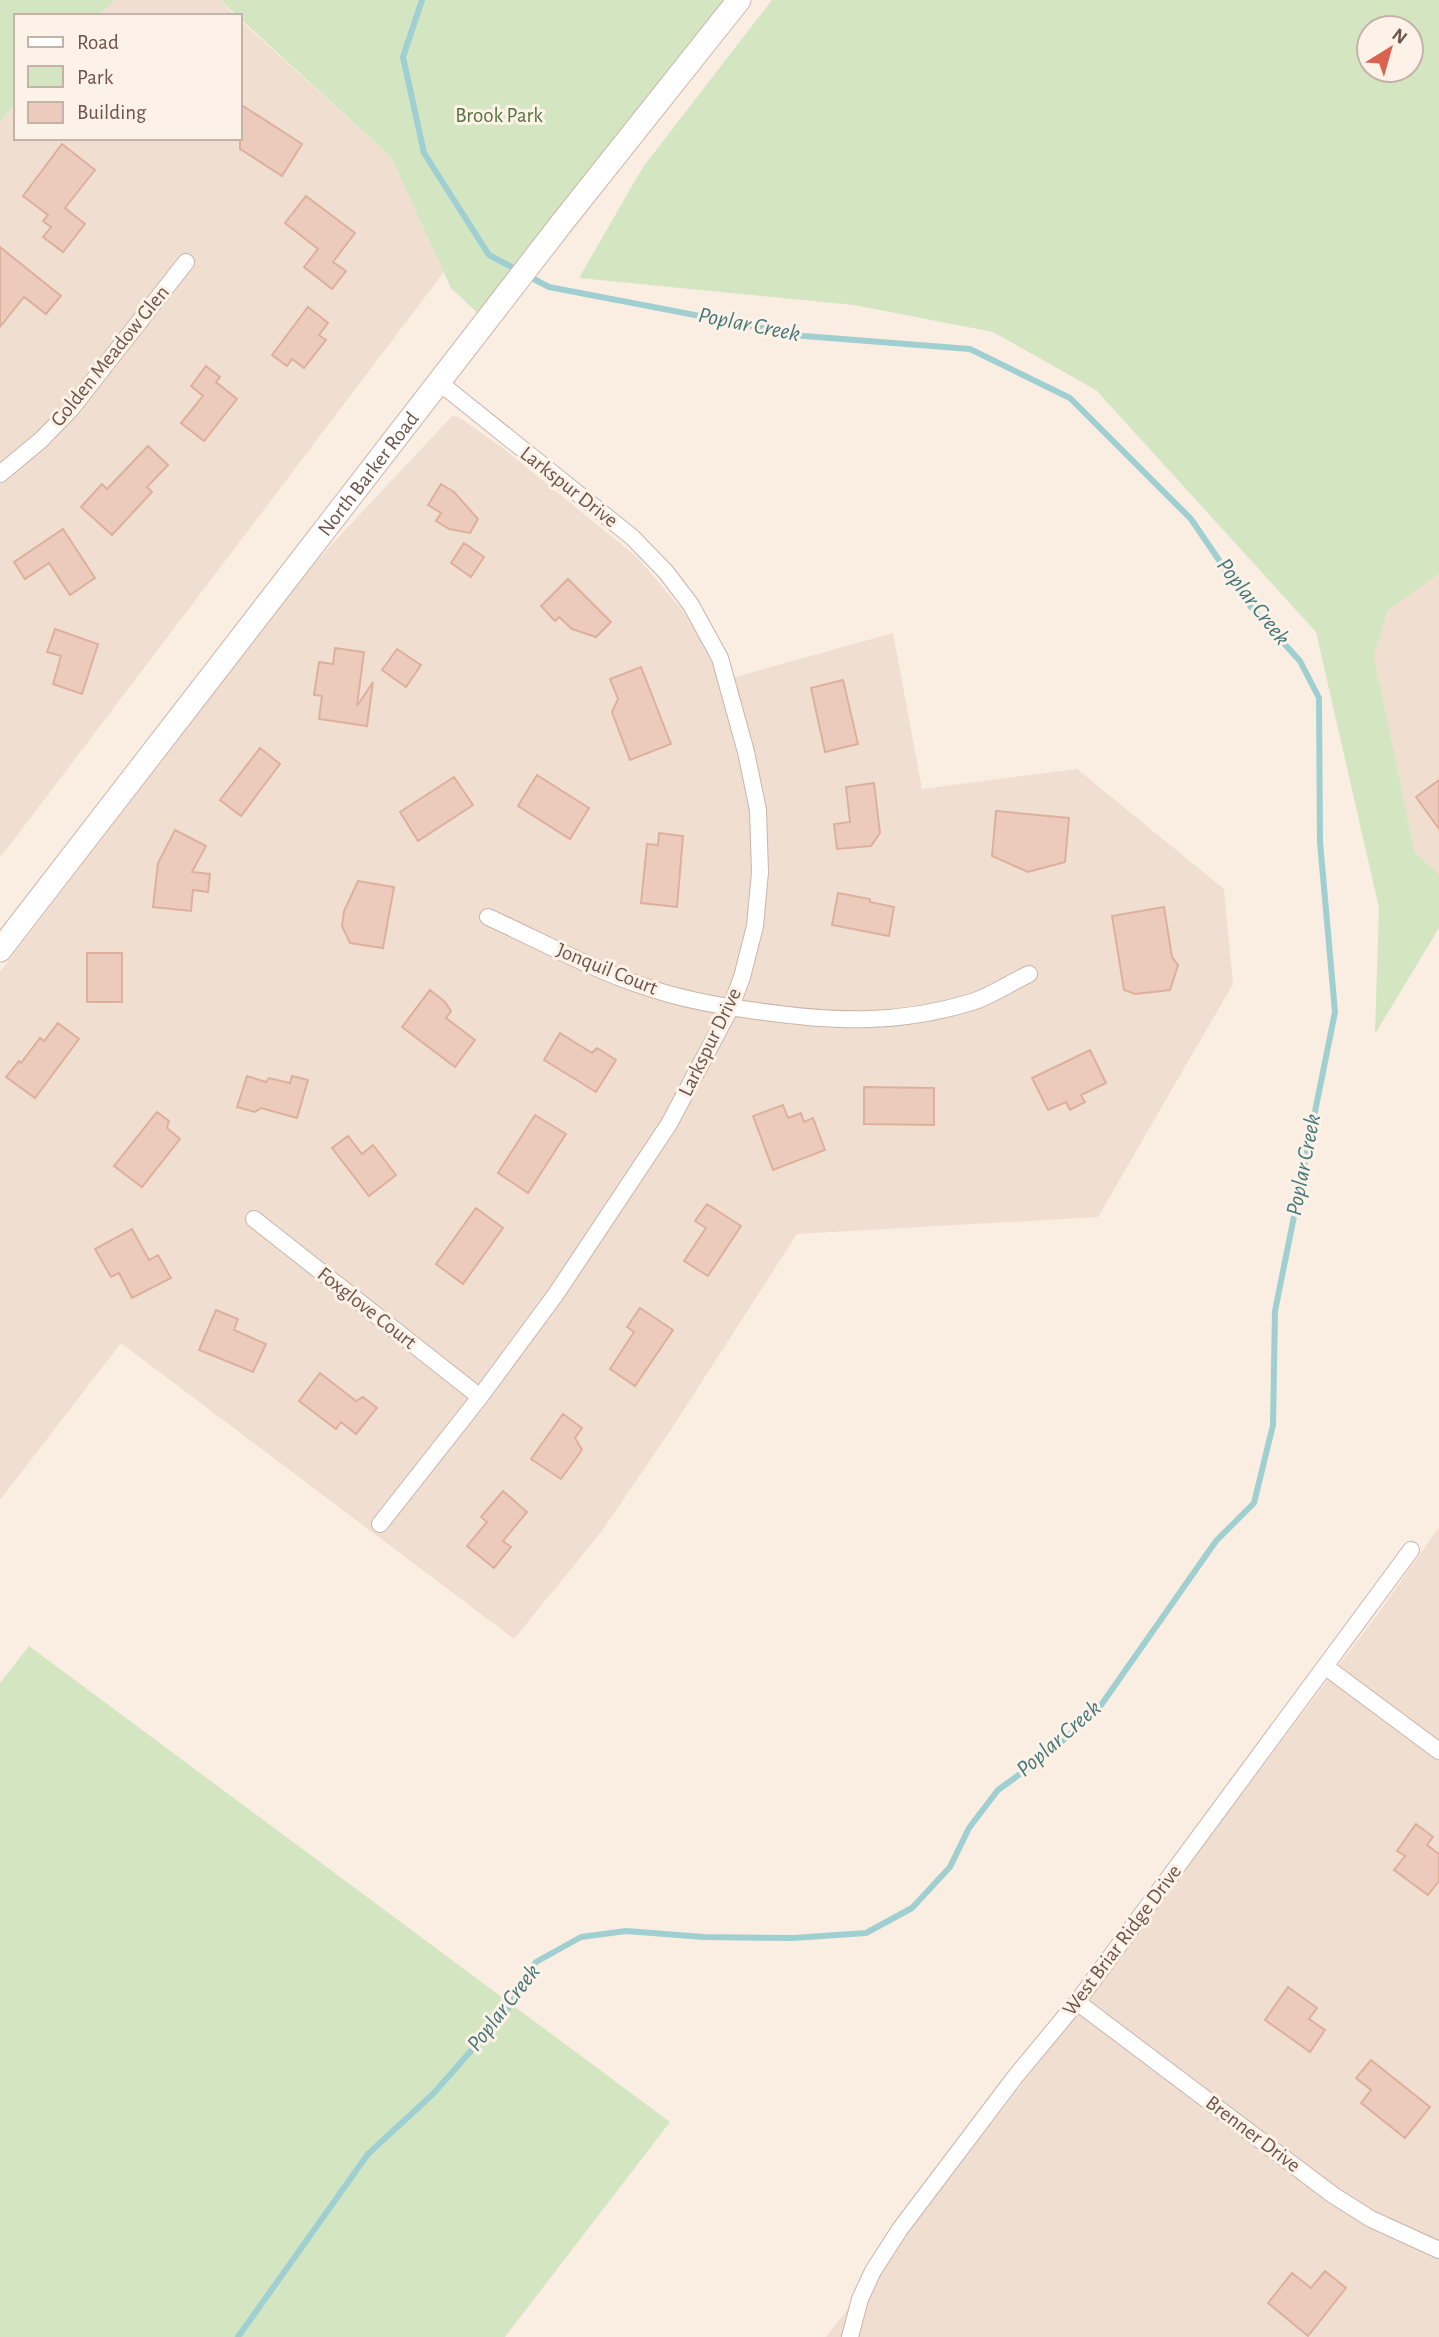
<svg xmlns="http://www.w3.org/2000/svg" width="1439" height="2337" viewBox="0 0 1439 2337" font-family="'Alegreya Sans',sans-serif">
<rect width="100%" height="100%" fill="#faeee2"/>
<path fill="#f0dfd1" d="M115 0H220L235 16H97Z
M240 20 391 157 444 272 0 858V122L16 103V138H240Z
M452 416 459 417 504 449 637 557 683 611 699 635 721 681 893 633 922 789 1077 769 1224 889 1233 984 1098 1217 797 1234 672 1428 602 1531 514 1639 121 1343 0 1500V972L305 573Z
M1439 574V874L1415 854 1374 656 1388 610Z
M1439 1527V2337H826L1057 2039 1382 1608Z"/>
<path fill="#d4e5c2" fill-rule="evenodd" d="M0 0H115L97 16H16V103L0 122Z
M220 0H739L487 322 451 288 391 157Z
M772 0H1439V574L1388 610 1374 656 1415 853 1439 874V928L1375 1034 1379 908 1316 632 1096 390 993 332 854 305 579 278 643 167ZM1369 28H1411V70H1369Z
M29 1646 670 2122 505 2337H0V1683Z"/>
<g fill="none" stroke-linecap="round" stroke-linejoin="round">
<path stroke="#a0cfd1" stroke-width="6" d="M422 0 403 57 424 153 489 255 519 271
M238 2337 368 2154 433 2094 507 2010 536 1962 581 1937 626 1931 704 1937 793 1938 866 1933 912 1908 950 1867 969 1828 998 1790 1049 1753 1099 1708 1216 1541 1254 1503 1273 1425 1275 1311 1335 1012 1320 842 1319 698 1300 661 1251 607 1191 519 1070 398 970 349 804 336 549 287 528 276"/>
</g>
<path fill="#eccabc" stroke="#ddb09e" stroke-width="2" d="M240 104 302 144 282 176 240 149Z
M62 144 95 170 65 208 85 224 63 252 43 237 51 227 43 221 48 215 23 196Z
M306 196 355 233 333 262 346 271 332 289 304 267 318 249 285 223Z
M0 247 61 296 46 314 24 297 0 327Z
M308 307 328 323 319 335 326 340 304 368 292 359 287 366 272 355Z
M206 366 220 377 216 382 237 399 204 441 181 423 203 396 191 386Z
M148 446 168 465 147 487 152 492 112 535 81 507 102 484 107 489Z
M441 484 454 492 478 519 470 533 449 529 436 521 441 513 428 505Z
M63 529 95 578 70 595 49 563 25 579 14 562Z
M464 543 484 557 471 577 451 563Z
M568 579 611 622 596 637 572 629 559 617 555 621 541 606Z
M55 629 98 644 82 694 53 684 61 656 47 652Z
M335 648 364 652 357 706 373 682 367 726 319 719 322 696 314 695 319 662 333 664Z
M397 649 421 665 406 687 382 670Z
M641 667 671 744 630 760 612 712 618 699 610 679Z
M843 680 858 744 825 752 811 688Z
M260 748 280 764 241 816 220 800Z
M537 775 589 808 570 839 518 806Z
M454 777 473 805 418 841 400 812Z
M1439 780V829L1416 797Z
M874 783 880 833 871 846 837 849 834 824 850 822 846 787Z
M996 811 1069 818 1065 862 1028 872 992 856Z
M175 830 206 846 192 872 210 874 208 892 193 890 191 911 153 907 158 863Z
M659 833 683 836 677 907 641 903 647 844 658 845Z
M358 881 394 887 383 948 350 943 342 926 344 911Z
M838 893 870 899V902L894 907 889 936 832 925Z
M1164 907 1172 957 1178 965 1170 990 1135 994 1124 990 1112 916Z
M87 953H122V1002H87Z
M430 990 445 1002 451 1011 446 1018 475 1040 455 1067 402 1027Z
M58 1023 79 1039 35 1098 6 1077 19 1061 21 1063 40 1038 44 1041Z
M560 1033 592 1053 597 1048 616 1060 596 1092 544 1060Z
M1090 1050 1106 1083 1081 1095 1085 1102 1070 1110 1066 1102 1048 1110 1032 1078Z
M247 1076 266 1082 269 1078 290 1083 292 1076 308 1080 297 1118 261 1108 255 1112 237 1107Z
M864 1087 934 1088V1125L864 1124Z
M783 1105 788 1118 801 1113 804 1122 813 1118 825 1150 773 1170 753 1116Z
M157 1112 169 1121 167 1128 180 1139 142 1187 114 1166Z
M535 1115 566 1134 528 1193 498 1173Z
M348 1136 362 1154 373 1145 396 1175 369 1196 332 1148Z
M707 1204 741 1226 708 1276 684 1261 706 1228 695 1221Z
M476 1208 503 1228 463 1284 436 1264Z
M132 1229 149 1260 158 1255 171 1278 132 1298 119 1273 111 1277 95 1249Z
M640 1308 673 1330 635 1386 610 1369 634 1332 627 1327Z
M216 1310 238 1319 234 1330 266 1344 253 1372 199 1350Z
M320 1373 356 1401 363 1397 377 1408 356 1434 341 1422 336 1429 299 1401Z
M563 1414 582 1428 575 1438 582 1450 561 1479 531 1459Z
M503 1491 527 1512 503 1541 511 1547 494 1568 467 1546 487 1522 481 1517Z
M1416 1824 1433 1837 1427 1845 1439 1854V1881L1428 1895 1394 1870 1405 1856 1397 1851Z
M1288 1987 1317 2008 1309 2019 1325 2030 1310 2052 1265 2020Z
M1371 2060 1430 2107 1405 2138 1361 2103 1371 2090 1356 2078Z
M1325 2271 1346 2288 1308 2336 1268 2303 1292 2273 1311 2288Z"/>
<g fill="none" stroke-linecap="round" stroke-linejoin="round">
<defs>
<path id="minor" d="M0 474 41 440 71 409 186 262
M488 917C539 940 589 968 643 986 680 999 718 1006 757 1011 833 1022 897 1025 972 1002 991 996 1010 983 1029 974
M254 1219 480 1397
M380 1524 480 1397 556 1294 669 1124 731 1007 742 977 755 926 760 872 758 810 746 752 720 658 691 605 666 572 632 537 440 383
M1326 1667 1439 1751
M1077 2002 1333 2195 1371 2219 1439 2250
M850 2337 860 2299 873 2271 900 2229 1015 2077 1077 2002 1411 1550"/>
<g id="secondary">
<path id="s1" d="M0 950 561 224 739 0"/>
</g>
</defs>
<use href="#minor" stroke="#c9b5aa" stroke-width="18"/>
<use href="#secondary" stroke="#ceb6aa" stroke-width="25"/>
<use href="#minor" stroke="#fff" stroke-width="16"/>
<use href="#secondary" stroke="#fff" stroke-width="23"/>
</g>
<g text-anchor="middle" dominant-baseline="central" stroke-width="6" stroke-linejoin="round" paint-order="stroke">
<g font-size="21" fill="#577344" stroke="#fdf2e7">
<text x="499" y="115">Brook Park</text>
</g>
<g font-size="21" fill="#6e544b" stroke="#fdf2e7">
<text transform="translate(110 356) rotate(-51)">Golden Meadow Glen</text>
<text stroke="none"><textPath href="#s1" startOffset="602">North Barker Road</textPath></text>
<text transform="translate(569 487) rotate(38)">Larkspur Drive</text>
<text transform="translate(607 969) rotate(22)">Jonquil Court</text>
<text transform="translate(710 1042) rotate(-64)">Larkspur Drive</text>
<text transform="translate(367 1308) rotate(38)">Foxglove Court</text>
<text transform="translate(1122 1940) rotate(-53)">West Briar Ridge Drive</text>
<text transform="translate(1253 2134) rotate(37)">Brenner Drive</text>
</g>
<g font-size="23" font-style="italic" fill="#44767a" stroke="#fdf2e7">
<text transform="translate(749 325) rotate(11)">Poplar Creek</text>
<text transform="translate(1253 602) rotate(52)">Poplar Creek</text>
<text transform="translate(1304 1165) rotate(-79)">Poplar Creek</text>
<text transform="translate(1059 1739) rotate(-41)">Poplar Creek</text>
<text transform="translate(504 2008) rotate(-52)">Poplar Creek</text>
</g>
</g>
<rect x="14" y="14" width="228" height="126" fill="#fdf2e7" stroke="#c4b3a9" stroke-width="2"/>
<rect x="28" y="37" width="35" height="10" fill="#ffffff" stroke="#c4b3a9" stroke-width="2"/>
<text x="77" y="49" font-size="21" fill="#6e544b">Road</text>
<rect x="28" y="66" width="35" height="21" fill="#d4e5c2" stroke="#c4b3a9" stroke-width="2"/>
<text x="77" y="84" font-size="21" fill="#6e544b">Park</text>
<rect x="28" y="102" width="35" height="21" fill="#eccabc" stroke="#c4b3a9" stroke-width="2"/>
<text x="77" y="119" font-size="21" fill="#6e544b">Building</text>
<g transform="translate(1390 49) rotate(37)"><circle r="33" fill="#fdf2e7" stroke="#c4b3a9" stroke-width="2"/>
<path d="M0-5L12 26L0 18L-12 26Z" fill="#d96251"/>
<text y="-10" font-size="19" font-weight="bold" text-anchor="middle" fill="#6e544b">N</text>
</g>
</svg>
